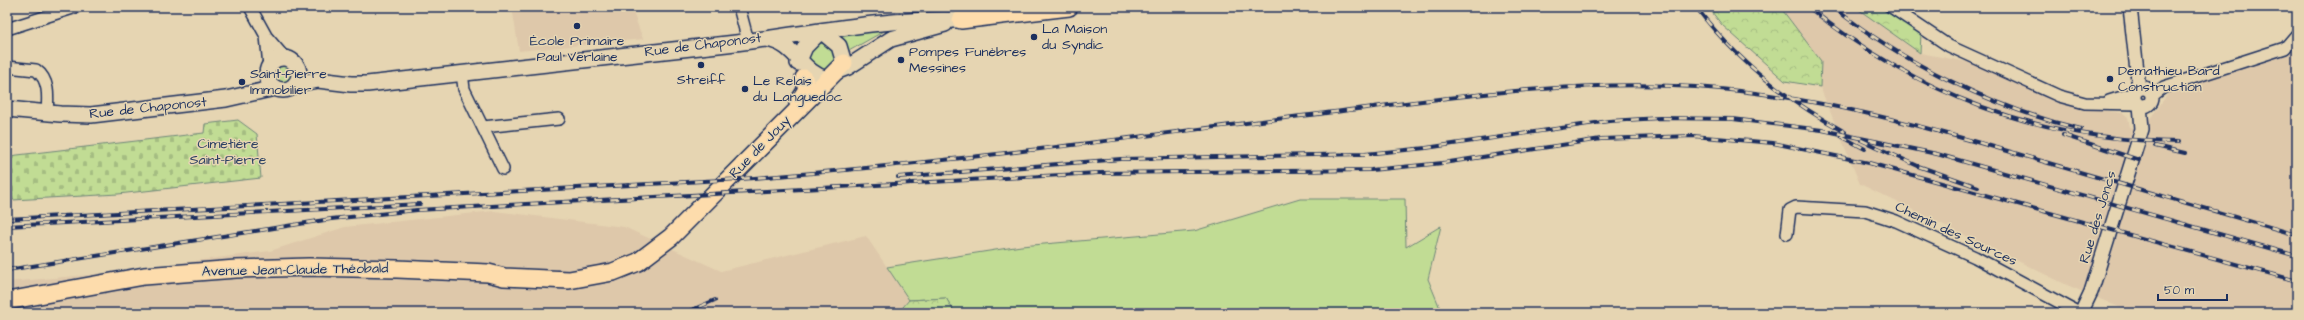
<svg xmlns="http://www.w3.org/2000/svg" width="2304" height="320" viewBox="0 0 2304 320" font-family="'Architects Daughter',sans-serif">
<defs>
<pattern id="forest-crowns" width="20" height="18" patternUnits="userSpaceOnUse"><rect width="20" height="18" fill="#c1dc94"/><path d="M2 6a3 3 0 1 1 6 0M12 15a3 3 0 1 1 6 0" fill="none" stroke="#a5bd82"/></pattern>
<pattern id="cemetery-stones" width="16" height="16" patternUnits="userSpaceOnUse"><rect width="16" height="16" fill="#c1dc94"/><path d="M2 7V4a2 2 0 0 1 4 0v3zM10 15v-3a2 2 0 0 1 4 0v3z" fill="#a5bd82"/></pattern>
</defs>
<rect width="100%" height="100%" fill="#e6d5b2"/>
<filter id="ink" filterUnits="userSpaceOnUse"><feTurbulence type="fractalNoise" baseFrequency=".025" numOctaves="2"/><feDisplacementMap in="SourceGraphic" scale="8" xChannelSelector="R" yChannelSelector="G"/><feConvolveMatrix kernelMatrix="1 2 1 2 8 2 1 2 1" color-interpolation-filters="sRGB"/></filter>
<g filter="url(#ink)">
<path fill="#dec8aa" d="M512 7H631L643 39 519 51Z
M1780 7H1855L1920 53 1973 63 2024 87 2084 108 2123 113 2128 117 2130 127 2141 131 2173 87 2294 50 2297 45V313H2133L2067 285 1860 184 1820 87 1821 61Z
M494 211 624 227 721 271 866 236 909 300 898 313H7V282L88 275 270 251 345 227Z"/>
<path fill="#c1dc94" stroke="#6e8679" d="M893 26 847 52 830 33Z
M817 43 828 44 838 58 823 74 806 57Z
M273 74a9 9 0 1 1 18 0a9 9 0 1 1-18 0Z
M1300 199H1405L1406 247 1441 226 1428 279 1442 313H955L946 298 909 300 887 267 1021 246 1194 231Z"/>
<path fill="url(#forest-crowns)" stroke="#6e8679" d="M1708 7H1780L1821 61 1820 87 1785 81 1722 25Z
M1855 7H1878L1921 33 1920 53Z
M946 298 955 313H898L909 300Z"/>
<path fill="url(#cemetery-stones)" stroke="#6e8679" d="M238 120 257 134 261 178 118 194 13 200 9 156 204 133 205 124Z"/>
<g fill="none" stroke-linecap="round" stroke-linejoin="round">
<defs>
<path id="minor" d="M250 7 266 36 285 58
M739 7 748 41
M960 7 961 20
M1891 7 1949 46 2059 96 2085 103 2137 104
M7 29 76 7
M266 36 269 66
M7 67 36 70C50 80 48 98 47 113
M462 73 464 89 503 169
M2152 96 2164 87 2285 48 2297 34
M2109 101 2135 93
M483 127 559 119
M1787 234 1790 210 1796 207 1865 211 1896 221 1975 257 2079 313"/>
<path id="tertiary" d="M2130 7 2139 89
M2134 97a9 9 0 1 1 18 0a9 9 0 1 1-18 0Z
M2081 313 2091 292 2142 129 2140 105"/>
<path id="secondary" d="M821 31 839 46 844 63
M767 39C797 44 800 72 827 79
M267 74a16 16 0 1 1 32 0a16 16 0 1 1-32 0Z
M798 63 805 47 821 31
M835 72 848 67 891 39 945 24
M295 84 318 80 351 84H367L727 44C804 35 883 17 961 20
M7 109 60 114 91 115 226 99 275 88"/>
<path id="primary" d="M961 20 1069 7
M798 103 807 89 804 78
M7 301 144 276 236 269 309 267 397 269 488 273 504 277 569 280 613 272 638 262 671 237 844 63"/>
</defs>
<use href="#minor" stroke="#1b2f5e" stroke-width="14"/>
<use href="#tertiary" stroke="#1b2f5e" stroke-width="16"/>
<use href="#secondary" stroke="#1b2f5e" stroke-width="18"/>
<use href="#primary" stroke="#1b2f5e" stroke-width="20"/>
<use href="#minor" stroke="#e6d5b2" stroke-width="11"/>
<use href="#tertiary" stroke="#e6d5b2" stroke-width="13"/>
<use href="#secondary" stroke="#e6d5b2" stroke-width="15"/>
<use href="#primary" stroke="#fddcac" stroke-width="17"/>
<defs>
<path id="rail" d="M1696 7C1735 59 1788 101 1845 132
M1808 7C1919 95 2036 140 2179 142
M1833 7C1902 62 1995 109 2081 129
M2063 135 2139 160
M1841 136 1865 149
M1861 140 1918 166 1978 187
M2155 146 2185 153
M898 177 1121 159 1365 154 1426 148 1609 121 1660 118 1733 119 1822 130 1937 154 2297 256
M7 219 740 179C925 165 1109 141 1293 117 1427 101 1561 79 1696 87 1816 95 1931 128 2045 162 2129 187 2213 210 2297 235
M7 226 420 204
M7 270 331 219 417 210 1098 173 1371 170 1443 163 1601 139 1693 136 1773 143 1869 163 2297 281
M685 313 715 300"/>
</defs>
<use href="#rail" stroke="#1b2f5e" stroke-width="4"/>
<use href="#rail" stroke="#e6d5b2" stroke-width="2.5" stroke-dasharray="8" stroke-linecap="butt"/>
</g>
</g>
<g fill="#1b2f5e" stroke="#e6d5b2" stroke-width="1.5">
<circle cx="577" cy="26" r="4"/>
<circle cx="1034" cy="37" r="4"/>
<circle cx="901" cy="60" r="4"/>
<circle cx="701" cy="65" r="4"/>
<circle cx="2110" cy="79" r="4"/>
<circle cx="242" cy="82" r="4"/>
<circle cx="745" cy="89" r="4"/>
</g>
<g text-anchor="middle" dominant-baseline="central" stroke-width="3" stroke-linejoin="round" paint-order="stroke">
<g font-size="14" fill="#1b2f5e" stroke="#e6d5b2" text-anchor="start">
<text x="1042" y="29">La Maison<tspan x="1042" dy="16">du Syndic</tspan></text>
<text x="577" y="41" text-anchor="middle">École Primaire<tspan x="577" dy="16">Paul Verlaine</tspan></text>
<text x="909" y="52">Pompes Funèbres<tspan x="909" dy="16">Messines</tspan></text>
<text x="2118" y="71">Demathieu Bard<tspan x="2118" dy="16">Construction</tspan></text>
<text x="250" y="74">Saint-Pierre<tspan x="250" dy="16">Immobilier</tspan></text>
<text x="701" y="80" text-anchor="middle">Streiff</text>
<text x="753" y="81">Le Relais<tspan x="753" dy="16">du Languedoc</tspan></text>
</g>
<g font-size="14" fill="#1b2f5e" stroke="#e6d5b2">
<text transform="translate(703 45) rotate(-7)">Rue de Chaponost</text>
<text transform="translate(148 108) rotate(-6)">Rue de Chaponost</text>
<text transform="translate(760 147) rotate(-46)">Rue de Jouy</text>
<text transform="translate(2098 217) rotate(-73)">Rue des Joncs</text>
<text transform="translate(1956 234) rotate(25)">Chemin des Sources</text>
<text transform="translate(295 270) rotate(-1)">Avenue Jean-Claude Théobald</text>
</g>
<g font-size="14" fill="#2c4063" stroke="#e6d5b2">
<text x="228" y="144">Cimetière<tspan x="228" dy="16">Saint-Pierre</tspan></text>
</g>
</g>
<rect width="2304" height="320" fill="none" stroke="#e6d5b2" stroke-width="24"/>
<rect x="12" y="12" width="2280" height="296" fill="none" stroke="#1b2f5e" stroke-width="1.5" filter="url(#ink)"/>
<path d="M2158 294v6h69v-6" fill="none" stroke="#1b2f5e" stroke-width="2"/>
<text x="2164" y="294" font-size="12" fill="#1b2f5e" stroke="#e6d5b2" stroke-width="3" paint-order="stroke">50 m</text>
</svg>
